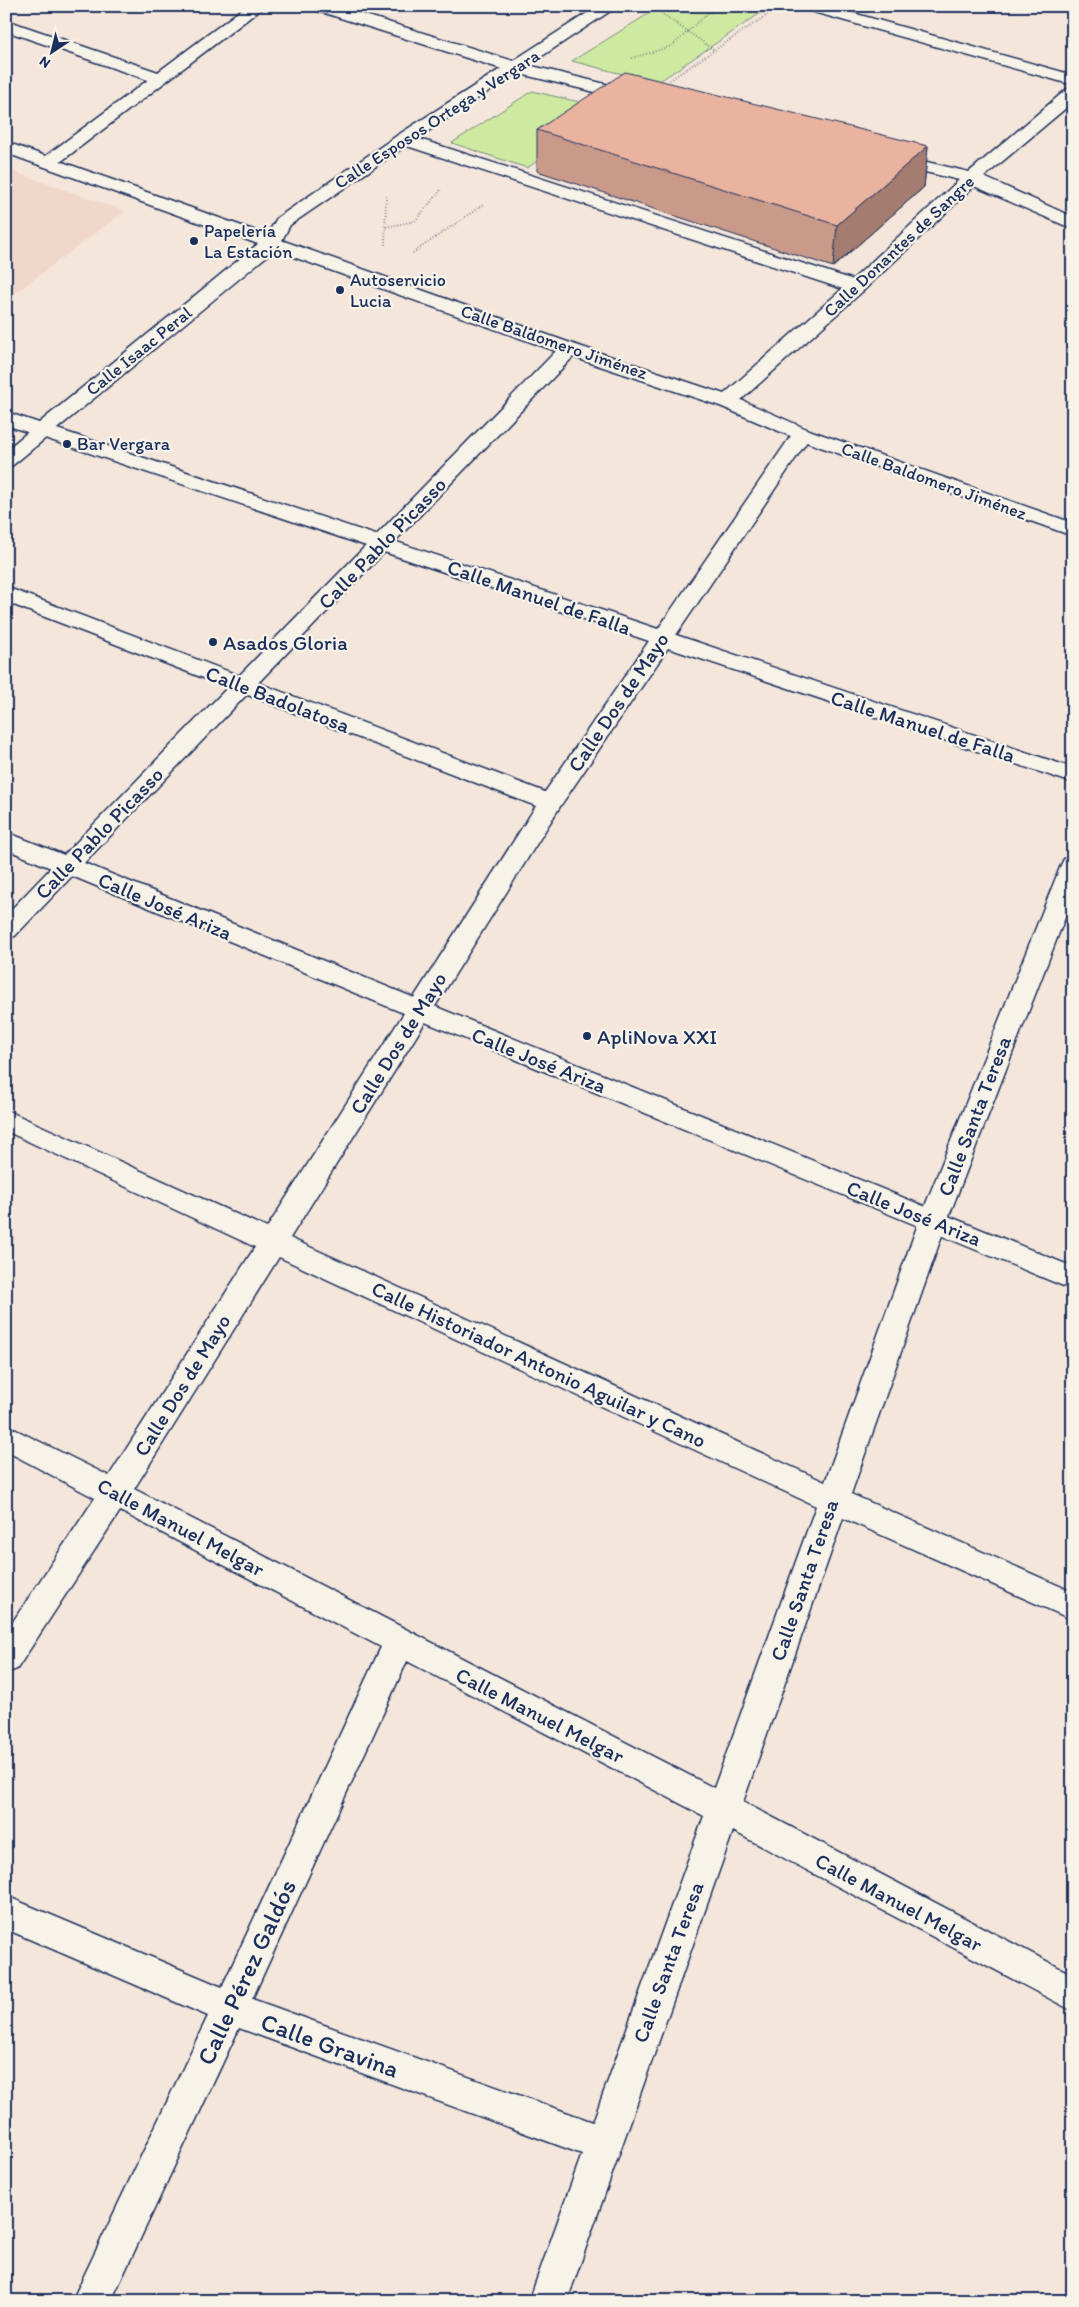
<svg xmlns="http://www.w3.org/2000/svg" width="1079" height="2307" viewBox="0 0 1079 2307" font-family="Itim,sans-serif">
<rect width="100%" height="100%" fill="#f4e6da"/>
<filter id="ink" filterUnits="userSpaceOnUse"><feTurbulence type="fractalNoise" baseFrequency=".02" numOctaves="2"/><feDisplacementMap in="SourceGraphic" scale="10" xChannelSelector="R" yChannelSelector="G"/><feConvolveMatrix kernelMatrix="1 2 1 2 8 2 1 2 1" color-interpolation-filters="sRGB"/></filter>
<g filter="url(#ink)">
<path fill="#f1d7c9" d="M6 169 125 211 6 300Z"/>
<path fill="#ceeaa1" stroke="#748c80" d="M661 6H771L657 83 572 61Z
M532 91 613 110 527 168 452 143Z"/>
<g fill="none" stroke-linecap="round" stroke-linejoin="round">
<defs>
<path id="pedestrian" d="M801 6H828L1073 75V85L803 9Z
M404 134 863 283 866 287 863 291H849L398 143 395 139 398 135Z"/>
<path id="minor" d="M246 6H265L55 166H43L40 162 43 158 148 80 6 31V20L158 72Z
M598 6H618L410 143 290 225 279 246H265L263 242 277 218 398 135Z
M6 412 658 629 795 430 802 428 809 430 812 434 676 635 1073 768V783L668 648 561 805 290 1238 825 1482 919 1221 1061 865 1064 859 1073 857V897L947 1221 851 1494 1073 1592V1620L843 1518 743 1802 1073 1975V2011L733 1831 567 2301H529L582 2154 239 2028 111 2301H72L208 2016 6 1929V1896L222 1987 381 1647 120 1511 17 1669 6 1673V1632L95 1498 6 1451V1425L109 1476 255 1247 6 1131V1110L267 1228 536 806 6 602V587L545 792 649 641 6 425ZM279 1257 816 1506 714 1788 134 1489ZM407 1661 704 1816 593 2122 252 1999Z"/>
<path id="tertiary" d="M310 6H336L520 63 642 93 645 97 642 101 636 102 508 71 312 9Z
M1073 88V102L984 177 1073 217V229L974 186 863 291 741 400 809 430 1073 523V536L795 438 720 406 573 357 84 863 1073 1267V1290L72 876 15 936 6 938V915L51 868 6 849V832L64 855 556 351 274 250 13 465 6 467V450L258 244 6 153V142L576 345 724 394 849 283 959 180 883 162 880 158 883 154 889 153 969 172 1067 89Z"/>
</defs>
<use href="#pedestrian" stroke="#1b2f5e" stroke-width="3"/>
<use href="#minor" stroke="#1b2f5e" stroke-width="3"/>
<use href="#tertiary" stroke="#1b2f5e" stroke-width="3"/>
<path stroke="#1b2f5e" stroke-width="2" stroke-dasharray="0.5 2.5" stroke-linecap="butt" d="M651 6 714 50
M632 58 672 46 708 13 730 6
M670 80 773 11
M386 227 415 221 441 190
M385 245 386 196
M413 253 484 204"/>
<use href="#pedestrian" fill="#f7f3e8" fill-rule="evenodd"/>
<use href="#minor" fill="#f7f3e8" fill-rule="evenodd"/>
<use href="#tertiary" fill="#f7f3e8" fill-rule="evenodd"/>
</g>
<path fill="#c99a8a" stroke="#1b2f5e" d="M537 130 928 146 924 187 833 267 537 171Z"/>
<path fill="#a47d70" stroke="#1b2f5e" d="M928 146 924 187 833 267 837 225Z"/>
<path fill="#eab3a0" stroke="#1b2f5e" d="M625 72 928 146 837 225 537 130Z"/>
</g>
<g fill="#1b2f5e" stroke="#f7f3e8" stroke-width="2">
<circle cx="194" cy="241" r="5"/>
<circle cx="340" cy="290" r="5"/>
<circle cx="67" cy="444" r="5"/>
<circle cx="213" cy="642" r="5"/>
<circle cx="587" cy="1036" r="5"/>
</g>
<g text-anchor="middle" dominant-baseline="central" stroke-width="4.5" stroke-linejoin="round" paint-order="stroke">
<g font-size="18" fill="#1b2f5e" stroke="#f7f3e8">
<text transform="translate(437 119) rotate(-33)">Calle Esposos Ortega y Vergara</text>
<text transform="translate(899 246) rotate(-43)">Calle Donantes de Sangre</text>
<text transform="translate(554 342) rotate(19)">Calle Baldomero Jiménez</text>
<text transform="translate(139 351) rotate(-39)">Calle Isaac Peral</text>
<text transform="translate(934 481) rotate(20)">Calle Baldomero Jiménez</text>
</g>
<g font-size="18" fill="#1b2f5e" stroke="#f7f3e8" text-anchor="start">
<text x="204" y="231">Papelería<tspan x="204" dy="21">La Estación</tspan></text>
<text x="350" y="280">Autoservicio<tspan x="350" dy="21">Lucia</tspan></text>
<text x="77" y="444">Bar Vergara</text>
</g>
<g font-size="21" fill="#1b2f5e" stroke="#f7f3e8">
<text transform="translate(382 543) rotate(-46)">Calle Pablo Picasso</text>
<text transform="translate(539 597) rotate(19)">Calle Manuel de Falla</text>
<text transform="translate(278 699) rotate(21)">Calle Badolatosa</text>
<text transform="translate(618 702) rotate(-56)">Calle Dos de Mayo</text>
<text transform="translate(923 726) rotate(18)">Calle Manuel de Falla</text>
<text transform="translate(99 833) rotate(-46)">Calle Pablo Picasso</text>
<text transform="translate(165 906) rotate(23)">Calle José Ariza</text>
<text transform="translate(398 1043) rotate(-58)">Calle Dos de Mayo</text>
<text transform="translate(539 1060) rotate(22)">Calle José Ariza</text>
<text transform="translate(974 1116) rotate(-69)">Calle Santa Teresa</text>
<text transform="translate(914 1213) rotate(22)">Calle José Ariza</text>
<text transform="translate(539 1364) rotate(25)">Calle Historiador Antonio Aguilar y Cano</text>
<text transform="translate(182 1385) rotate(-58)">Calle Dos de Mayo</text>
<text transform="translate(181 1527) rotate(28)">Calle Manuel Melgar</text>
<text transform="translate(804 1580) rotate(-71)">Calle Santa Teresa</text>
<text transform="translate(540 1715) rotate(27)">Calle Manuel Melgar</text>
<text transform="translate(899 1902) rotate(28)">Calle Manuel Melgar</text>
<text transform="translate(668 1962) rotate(-70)">Calle Santa Teresa</text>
</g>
<g font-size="21" fill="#1b2f5e" stroke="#f7f3e8" text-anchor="start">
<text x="223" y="642">Asados Gloria</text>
<text x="597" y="1036">ApliNova XXI</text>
</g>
<g font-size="25" fill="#1b2f5e" stroke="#f7f3e8">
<text transform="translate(246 1972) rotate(-65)">Calle Pérez Galdós</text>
<text transform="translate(330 2045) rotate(20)">Calle Gravina</text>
</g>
</g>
<rect width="1079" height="2307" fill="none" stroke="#f7f3e8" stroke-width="25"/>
<rect x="12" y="12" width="1054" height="2282" fill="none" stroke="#1b2f5e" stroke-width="2" filter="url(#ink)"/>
<g transform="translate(52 52) rotate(215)" stroke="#f7f3e8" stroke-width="4" paint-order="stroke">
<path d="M0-4L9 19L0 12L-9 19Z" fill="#1b2f5e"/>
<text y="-8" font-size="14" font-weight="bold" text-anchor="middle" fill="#1b2f5e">N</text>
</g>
</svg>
